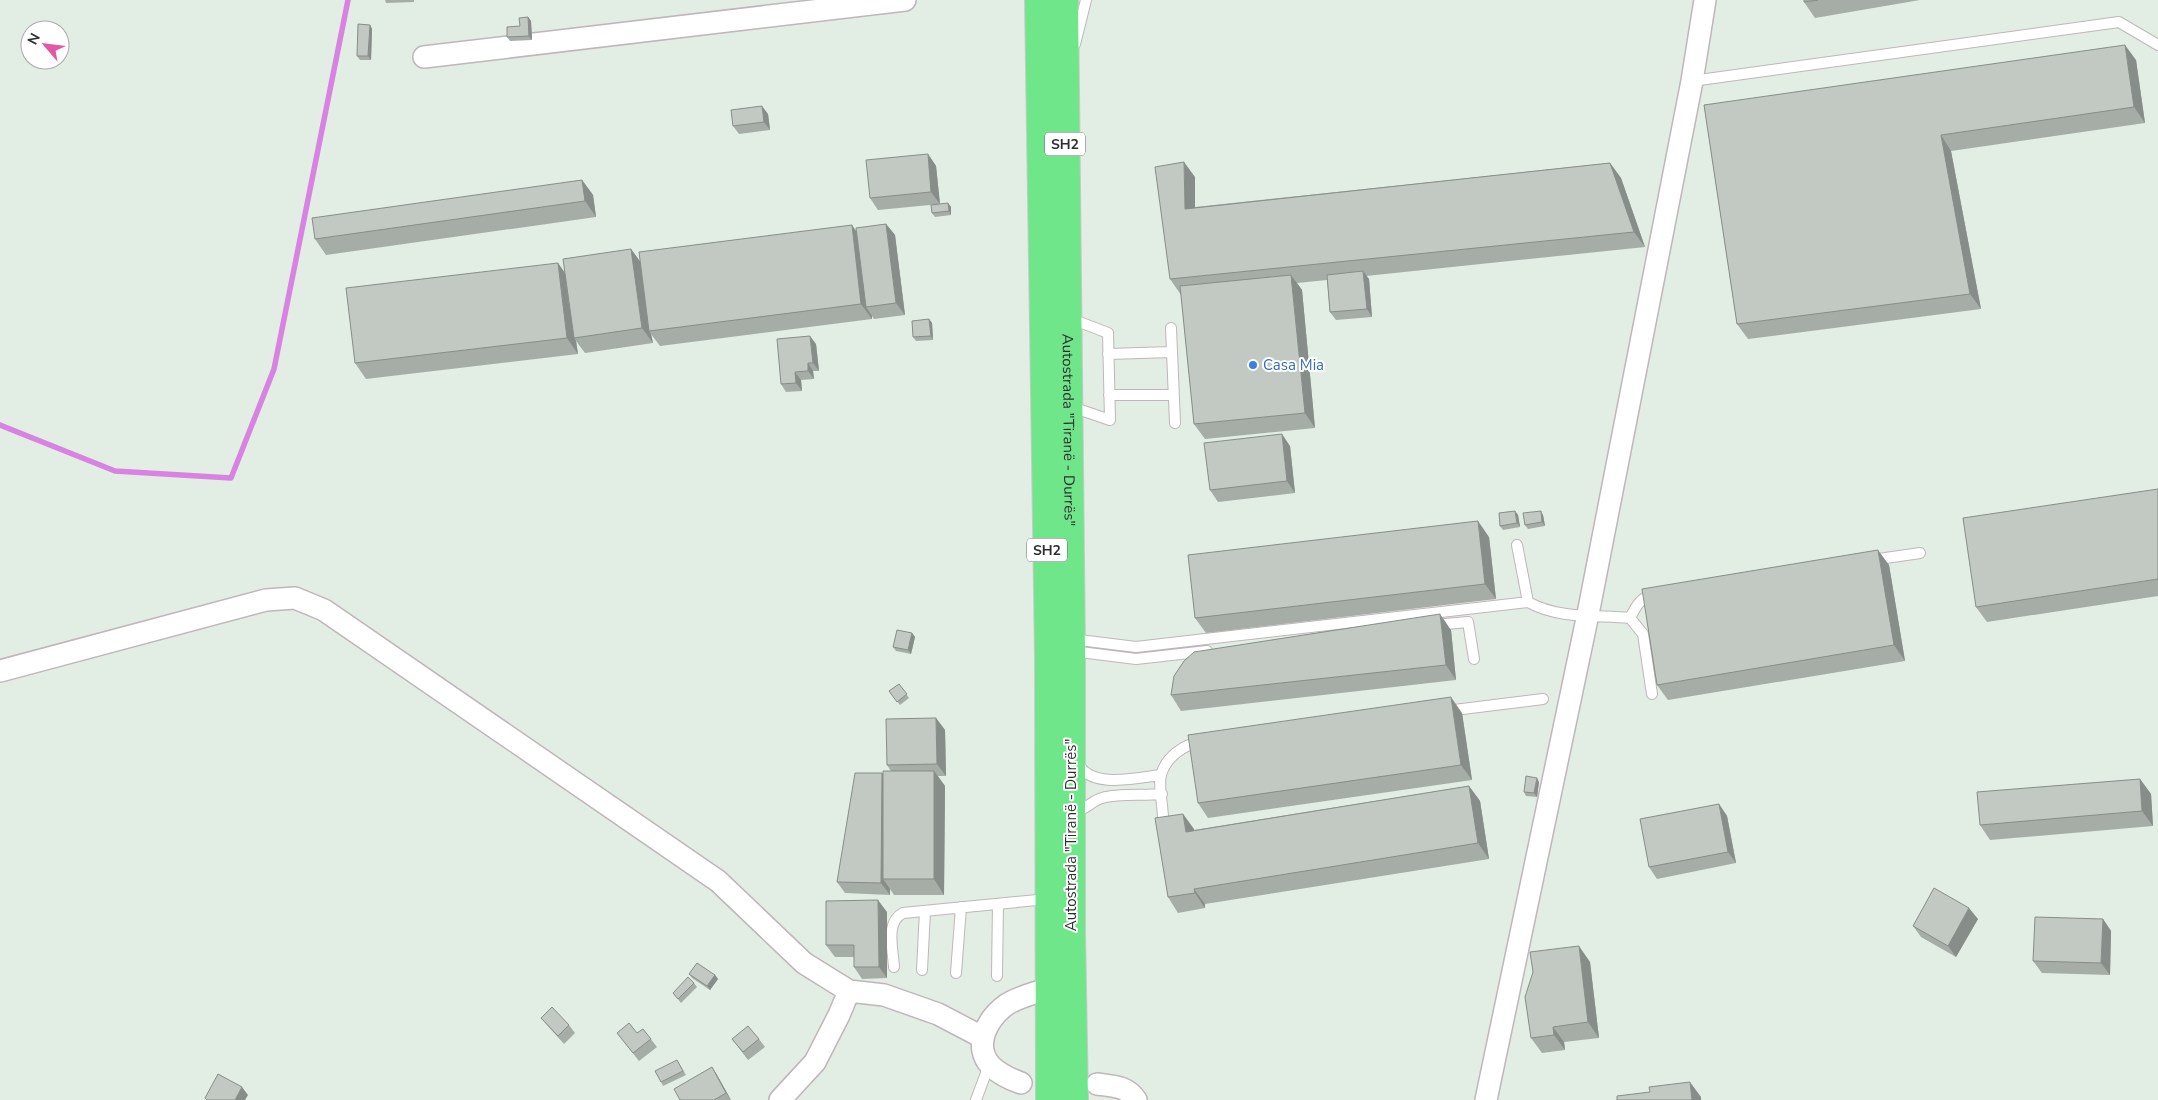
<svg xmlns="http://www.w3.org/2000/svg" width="2158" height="1100" viewBox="0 0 2158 1100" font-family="'Nunito Sans',sans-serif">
<rect width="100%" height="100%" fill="#e2ede4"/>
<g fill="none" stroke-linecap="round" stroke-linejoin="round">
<path stroke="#d882e2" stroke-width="5.5" d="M0 425 115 471 231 478 274 369 348 0"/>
<defs>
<path id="service" d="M1075 44 1086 0
M1692 81 2119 22 2158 45
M1069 318 1108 333 1110 420 1069 406
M1171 328 1175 423
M1108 354 1172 352
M1109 395H1174
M1872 560 1920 553
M1528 602C1558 619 1596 615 1630 618L1643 634 1652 694
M1630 618C1636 606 1641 597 1655 593
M1435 625 1468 622 1474 659
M1071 639 1136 647 1528 602 1517 545
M1072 651 1136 659 1207 651
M1446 711 1543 699
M1077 761C1088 790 1137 778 1160 775
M1074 811C1085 811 1091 801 1102 798 1120 793 1143 796 1162 794
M1163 818C1163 807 1158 784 1161 775 1166 757 1184 744 1201 742
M894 967C893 949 885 922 903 913L1048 899
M922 970 925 911
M956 973 961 907
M997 976 998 904
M976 1100 989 1065"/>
<path id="minor" d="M424 57 905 0
M0 671 266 600 295 598 324 610 718 881 804 963 849 991 884 995 938 1014 982 1037
M1021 1083C1010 1079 999 1074 991 1066 972 1046 988 1018 1006 1005 1017 997 1036 993 1049 988
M1097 1084C1113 1086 1127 1086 1136 1100
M780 1100 815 1062 839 1015 849 991
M1486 1100 1588 614 1692 81 1705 0"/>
<g id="trunk">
<path d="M1039 0 1049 655 1050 1100"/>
<path id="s1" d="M1064 0 1071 651V932L1074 1100"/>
</g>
</defs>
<use href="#service" stroke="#c0b5bb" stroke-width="12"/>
<use href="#minor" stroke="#c0b5bb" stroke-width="24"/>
<use href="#trunk" stroke="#c9c9c9" stroke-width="30"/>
<use href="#service" stroke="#fff" stroke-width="10"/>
<use href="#minor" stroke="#fff" stroke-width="21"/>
<use href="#trunk" stroke="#70e68b" stroke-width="28"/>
</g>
<path fill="#a6ada7" d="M385 0H414V2L386 3Z
M1804 0H1920L1815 18 1804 2Z
M528 17 531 21 532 40 510 41 507 37 520 26Z
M370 25 372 29 371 60H360L357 56Z
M2136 60 2145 123 1951 151 1981 309 1748 339 1737 324 1704 105Z
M768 114 770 130 739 134 733 126Z
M928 154 936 166 940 204 878 210 870 198Z
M1610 163 1621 178 1645 247 1366 276 1369 279 1372 317 1336 320 1330 312 1327 280 1297 283 1302 290 1315 428 1205 439 1194 424 1181 295 1170 279 1195 177V207Z
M582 180 593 195 596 217 326 255 315 239Z
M948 203 951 207V215L935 217 932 213Z
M886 224 895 235 905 315 874 319 872 316V319L660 346 651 334 653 343 585 353 576 341 578 354 366 379 355 363 558 263 565 273 631 249 641 263 852 225 856 232Z
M929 319 932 323 933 340 916 341 913 337Z
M816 344 819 371H813L814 379 801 380 802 391 786 392 781 384Z
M1290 446 1295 493 1218 502 1210 490Z
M2158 489V596L1987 622 1976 607Z
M1515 511 1518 515 1520 527 1503 530 1500 526Z
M1543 515 1545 526 1528 529 1525 525Z
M1489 537 1496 599 1206 633 1195 618Z
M1889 565 1905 661 1668 700 1657 685Z
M1451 630 1456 680 1181 711 1171 695Z
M912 633 915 637 911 654 896 651 893 647Z
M899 684 909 698 900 705 889 691Z
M1462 713 1472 780 1208 818 1198 803Z
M936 718 945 730 946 776H938L945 786 944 895H894L890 889V895L845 893 837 882 882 773 883 775 891 771 887 765Z
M2140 779 2151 794 2153 826 1990 840 1980 825Z
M1539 782 1537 797 1526 796 1524 792Z
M1469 786 1480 801 1489 859 1205 904V908L1178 913 1168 897 1183 814 1194 830Z
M1719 804 1727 816 1736 863 1657 879 1649 867Z
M887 912V978L862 979 854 967V957H835L826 945Z
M1978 919 1956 957 1921 937 1913 926Z
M2103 919 2111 931 2110 975 2042 973 2033 961Z
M1590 962 1599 1038 1564 1042 1565 1050 1542 1053 1531 1038Z
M689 974 715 975 718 979 710 990 692 978Z
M694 983 697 987 681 1003 673 993Z
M541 1018 569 1025 575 1033 564 1044 547 1025Z
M643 1029 657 1047 639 1061 617 1033H637Z
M732 1039H759L765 1047 748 1060Z
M677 1060 686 1075 663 1086 661 1082Z
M712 1067 717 1075 731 1100H680Z"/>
<path fill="#878d88" d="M528 17 531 21 532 40 529 36Z
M370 25 372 29 371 60 368 56Z
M2125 45 2136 60 2145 123 2134 107Z
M762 106 768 114 770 130 764 122Z
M1941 135 1951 151 1981 309 1970 294Z
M928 154 936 166 940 204 931 192Z
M1184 162 1195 177V224L1185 209Z
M1610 163 1621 178 1645 247 1634 232Z
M582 180 593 195 596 217 585 201Z
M948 203 951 207V215L949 211Z
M886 224 895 235 905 315 896 303Z
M852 225 862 240 866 307 872 316V319L861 304Z
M631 249 642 264 649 331 651 334 653 343 642 328Z
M558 263 569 279 574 338 576 341 578 354 567 338Z
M1363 271 1369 279 1372 317 1367 309Z
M1291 275 1302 290 1315 428 1305 413Z
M929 319 932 323 933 340 931 336Z
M810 336 816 344 819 371 813 363Z
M808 363 813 371 814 379 808 371Z
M795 372 801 380 802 391 796 383Z
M1282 434 1290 446 1295 493 1287 481Z
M1515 511 1518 515 1520 527 1517 523Z
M1541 511 1543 515 1545 526 1542 522Z
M1478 521 1489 537 1496 599 1485 584Z
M1878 550 1889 565 1905 661 1894 645Z
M1440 614 1451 630 1456 680 1446 665Z
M912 633 915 637 911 654 908 650Z
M1451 697 1462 713 1472 780 1461 765Z
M936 718 945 730 946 776 937 764Z
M934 771 945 786 944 895 934 879Z
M882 773 890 785 883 879 890 889V895L881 883Z
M1537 778 1539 782 1537 797 1534 793Z
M2140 779 2151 794 2153 826 2142 811Z
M1469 786 1480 801 1489 859 1478 843Z
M1719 804 1727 816 1736 863 1728 852Z
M1183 814 1194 829 1197 847 1186 832Z
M1194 889 1205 904V908L1195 893Z
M878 900 887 912V978L879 967Z
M1969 908 1978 919 1956 957 1948 946Z
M2103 919 2111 931 2110 975 2101 963Z
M1579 946 1590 962 1599 1038 1588 1022Z
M715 975 718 979 710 990 707 986Z
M1553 1027 1564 1042 1565 1050 1554 1035Z
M712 1067 717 1075 731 1100 726 1093Z
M1690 1082 1701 1097V1100H1692Z
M242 1087 248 1095 245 1100H235Z"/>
<path fill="#c1c9c2" stroke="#878d88" d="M1804 0H1818L1804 2Z
M528 17 529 36 507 37V27L520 26 519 18Z
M358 24 370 25 368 56H357Z
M2125 45 2134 107 1941 135 1970 294 1737 324 1704 105Z
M762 106 764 122 733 126 731 110Z
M928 154 931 192 870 198 866 160Z
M1184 162 1185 209 1610 163 1634 232 1170 279 1155 167Z
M582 180 585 201 315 239 312 218Z
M948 203 949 211 932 213 931 205Z
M886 224 896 303 866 307 856 228Z
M852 225 861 304 649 331 639 252Z
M631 249 642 328 574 338 563 259Z
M558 263 567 338 355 363 346 288Z
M1363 271 1367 309 1330 312 1327 275Z
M1291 275 1305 413 1194 424 1180 286Z
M929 319 931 336 913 337 912 321Z
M810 336 813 363H808V371L795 372 796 383 781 384 777 339Z
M1282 434 1287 481 1210 490 1204 443Z
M2158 489V579L1976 607 1963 518Z
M1515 511 1517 523 1500 526 1499 513Z
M1541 511 1542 522 1525 525 1523 513Z
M1478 521 1485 584 1195 618 1188 555Z
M1878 550 1894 645 1657 685 1642 589Z
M1440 614 1446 665 1171 695 1174 676 1184 661 1194 652Z
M897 630 912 633 908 650 893 647Z
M899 684 907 694 897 702 889 691Z
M1451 697 1461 765 1198 803 1188 735Z
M936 718 937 764 887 765 886 719Z
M883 771H934V879H883Z
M855 773H882L881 883 837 882Z
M1526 776 1537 778 1534 793 1524 792Z
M2140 779 2142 811 1980 825 1977 792Z
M1469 786 1478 843 1194 889 1195 893 1168 897 1155 818 1183 814 1186 832Z
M1719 804 1728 852 1649 867 1640 819Z
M1934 888 1969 908 1948 946 1913 926Z
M878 900 879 967H854V945H826V901Z
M2035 917 2103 919 2101 963 2033 961Z
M1579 946 1588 1022 1553 1027 1554 1035 1531 1038 1525 997 1533 972 1530 952Z
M697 963 715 975 707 986 689 974Z
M688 977 694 983 678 999 673 993Z
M552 1007 569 1025 558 1036 541 1018Z
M629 1023 637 1033 643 1029 651 1039 633 1053 617 1033Z
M748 1026 759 1039 743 1052 732 1039Z
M677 1060 683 1071 661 1082 655 1071Z
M712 1067 726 1093 714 1100H680L674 1089Z
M218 1074 242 1087 235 1100H207L205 1098Z
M1690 1082 1692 1100H1617V1096L1650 1092 1649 1087Z"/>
<circle fill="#3f7fe0" stroke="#fff" stroke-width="2" cx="1253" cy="365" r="5"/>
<g text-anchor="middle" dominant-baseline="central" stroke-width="4" stroke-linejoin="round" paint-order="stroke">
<g fill="#fff" stroke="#6d6d6d" stroke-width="1">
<rect x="1045" y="132.5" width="40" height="23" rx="4"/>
<rect x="1027" y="538.5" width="40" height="23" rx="4"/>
</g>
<g font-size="14" font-weight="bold" fill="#2e2e2e">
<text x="1065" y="144">SH2</text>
<text x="1047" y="550">SH2</text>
</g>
<g font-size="15" fill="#366cbe" stroke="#fff" text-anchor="start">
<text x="1263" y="365">Casa Mia</text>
</g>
<g font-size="15" fill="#2e2e2e" stroke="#fff">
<text stroke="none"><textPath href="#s1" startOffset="430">Autostrada "Tiranë - Durrës"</textPath></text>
<text transform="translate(1071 835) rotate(-90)">Autostrada "Tiranë - Durrës"</text>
</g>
</g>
<g transform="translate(45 45) rotate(298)"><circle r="24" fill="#ffffff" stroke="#ababab"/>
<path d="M0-4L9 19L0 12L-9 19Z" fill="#e557a5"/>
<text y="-8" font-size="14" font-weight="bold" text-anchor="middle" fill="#2e2e2e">N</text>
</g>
</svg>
